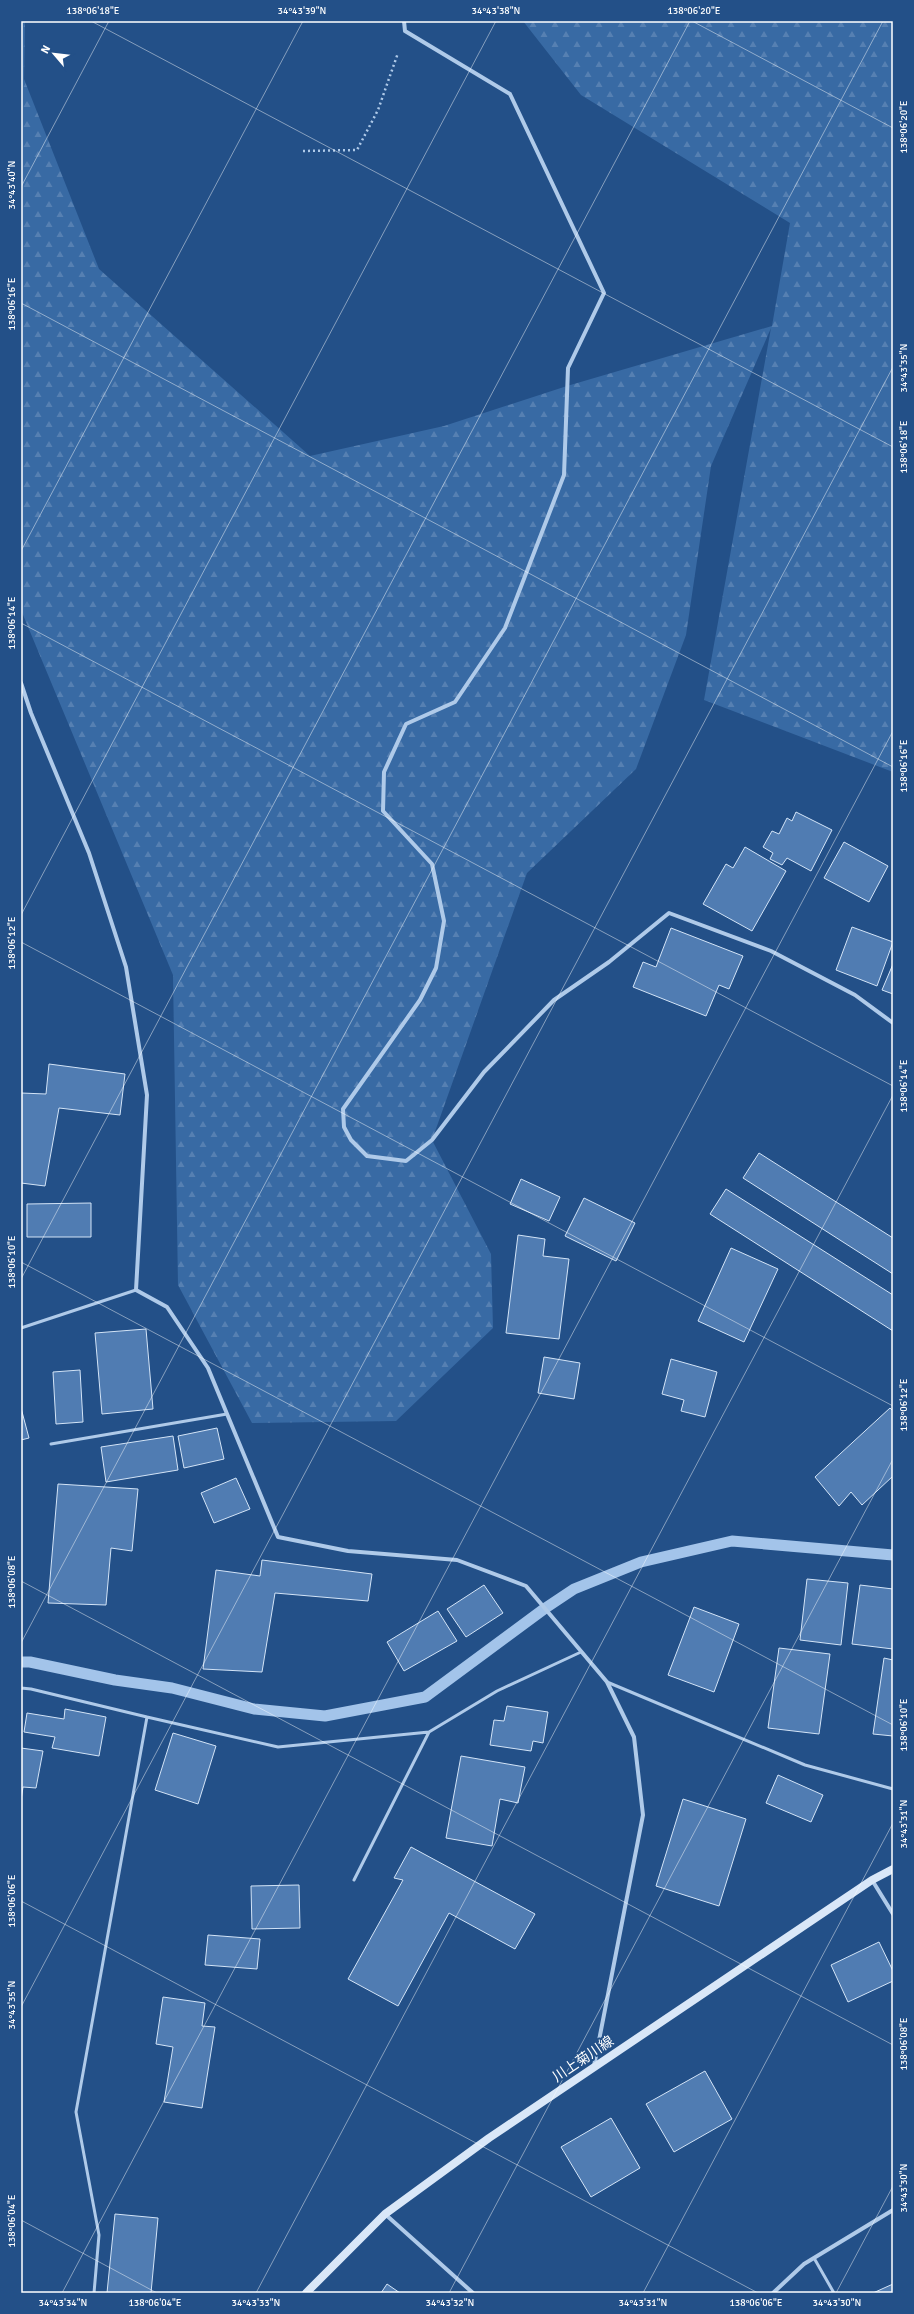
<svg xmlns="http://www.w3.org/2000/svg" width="914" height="2314" viewBox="0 0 914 2314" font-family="Signika,'Noto Sans JP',sans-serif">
<defs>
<pattern id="forest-firs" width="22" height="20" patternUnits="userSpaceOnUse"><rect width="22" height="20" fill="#386aa4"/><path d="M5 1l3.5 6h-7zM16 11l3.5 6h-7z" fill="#5680b2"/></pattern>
</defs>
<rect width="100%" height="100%" fill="#235088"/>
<path fill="url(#forest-firs)" d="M21 21H25L24 79 99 269 310 456 444 426 567 386 772 326 790 223 581 95 523 21H893V772L704 700 771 328 711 466 686 635 636 769 527 873 432 1140 491 1254 493 1328 396 1421 252 1423 178 1285 173 975 21 610Z"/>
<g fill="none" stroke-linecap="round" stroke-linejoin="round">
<path stroke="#a3c4ea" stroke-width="11" d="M21 1662H30L115 1680 172 1688 254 1709 325 1716 425 1697 544 1609 574 1589 641 1562 732 1541 893 1555"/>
</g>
<path fill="#507cb2" stroke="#d3e4f7" d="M796 812 832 830 811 871 787 858 782 865 770 859 773 853 763 847 772 831 779 834 787 818 792 821Z
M844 842 888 866 869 902 824 878Z
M745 847 786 871 752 931 703 904 726 864 733 868Z
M852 927 893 942 877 986 836 970Z
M671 928 743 956 729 989 719 985 706 1016 633 987 643 962 656 967Z
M893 964V994L882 990Z
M49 1064 125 1074 120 1115 59 1108 45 1186 21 1183V1093L46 1094Z
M759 1153 893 1238V1274L743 1178Z
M521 1179 560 1197 549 1221 510 1204Z
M726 1189 893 1295V1331L710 1214Z
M584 1198 635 1223 616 1261 565 1236Z
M91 1203V1237H27V1204Z
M518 1235 545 1239 543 1256 569 1259 559 1339 506 1333Z
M731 1248 778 1269 744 1342 698 1321Z
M146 1329 153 1409 102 1414 95 1333Z
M544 1357 580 1363 574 1399 538 1393Z
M671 1359 717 1372 705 1417 681 1411 684 1400 662 1394Z
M80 1370 83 1422 56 1424 53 1372Z
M21 1408 29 1438 21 1440Z
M890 1408 893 1411V1476L862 1505 851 1492 839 1506 815 1477Z
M217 1428 224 1459 184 1468 178 1436Z
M173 1436 178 1470 106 1482 101 1447Z
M236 1478 250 1509 214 1523 201 1493Z
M58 1484 138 1489 132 1551 111 1548 106 1605 48 1603Z
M262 1560 372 1574 368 1601 275 1593 262 1672 203 1669 216 1570 260 1576Z
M807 1579 848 1583 841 1645 800 1640Z
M484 1585 503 1613 466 1637 447 1609Z
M860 1585 893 1589V1649L852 1644Z
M694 1607 739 1624 714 1692 668 1675Z
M438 1611 457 1641 404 1671 387 1642Z
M779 1648 830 1654 819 1734 768 1728Z
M884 1658 893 1660V1736L873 1734Z
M507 1706 548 1712 543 1743 533 1741 531 1751 490 1745 494 1720 504 1721Z
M65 1709 106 1717 99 1756 52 1748 55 1737 24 1732 27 1713 64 1719Z
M173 1733 216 1746 198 1804 155 1790Z
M21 1748 43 1751 36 1788 23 1787 21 1800Z
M461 1756 525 1767 518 1803 500 1799 492 1846 446 1838Z
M778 1775 823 1795 811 1822 766 1803Z
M683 1799 746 1819 719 1906 656 1886Z
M411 1847 535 1914 515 1949 449 1913 398 2006 348 1979 403 1880 394 1878Z
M299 1885 300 1928 252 1929 251 1886Z
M208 1935 260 1939 257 1969 205 1965Z
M879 1942 893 1971V1981L848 2002 831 1965Z
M163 1997 205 2003 202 2026 215 2027 202 2108 164 2102 173 2047 156 2044Z
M705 2071 732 2119 674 2152 646 2104Z
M611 2118 640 2168 591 2197 561 2147Z
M115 2214 158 2218 151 2293H107Z
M387 2284 400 2293H381Z
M893 2284V2293H873Z"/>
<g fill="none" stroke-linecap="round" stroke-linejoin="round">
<path stroke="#afcae9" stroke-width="2.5" stroke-dasharray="2 3" stroke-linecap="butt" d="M303 151 357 150 378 110 398 53"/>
<path stroke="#afcae9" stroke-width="3" d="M21 1328 136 1290
M51 1444 227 1414
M607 1682 805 1765 893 1789
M21 1688 31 1689 147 1717
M354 1880 429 1732 497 1691 581 1652
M814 2258 834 2293
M94 2293 99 2235 76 2112 147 1717 278 1747 429 1732"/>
<path stroke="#afcae9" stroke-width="4" d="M404 21 405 31 510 94 604 293 568 368 564 475 505 628 455 702 406 724 384 772 383 811 432 864 444 921 436 968 420 1000 343 1109 344 1127 351 1140 367 1156 406 1161 432 1140 484 1072 554 1000 609 962 669 913 771 951 855 995 893 1023
M21 683 31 713 89 853 126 967 147 1095 136 1290 167 1307 208 1368 278 1537 348 1551 457 1560 526 1586 607 1682 634 1737 643 1815 594 2066
M872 1880 893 1914
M385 2214 473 2293
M773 2293 804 2264 893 2210"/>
<path stroke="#d9e7f8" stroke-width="8" d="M306 2293 385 2214 489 2138 872 1880 893 1869"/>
</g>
<path fill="none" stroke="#fff" stroke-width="1" stroke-opacity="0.45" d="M91 21 893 447M692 21 893 128M21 187 109 21M21 303 893 767M21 551 303 21M21 623 893 1086M21 915 496 21M21 942 893 1406M21 1262 893 1725M21 1279 690 21M21 1581 893 2045M21 1643 883 21M21 1901 758 2293M21 2007 893 367M21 2220 157 2293M62 2293 893 731M256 2293 893 1095M449 2293 893 1459M643 2293 893 1823M836 2293 893 2186"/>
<g text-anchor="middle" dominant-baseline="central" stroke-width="4" stroke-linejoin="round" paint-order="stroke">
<g font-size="14" fill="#fff" stroke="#235088">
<text transform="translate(583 2059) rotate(-34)">川上菊川線</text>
</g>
</g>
<rect width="914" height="2314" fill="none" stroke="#235088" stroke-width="44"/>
<g transform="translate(54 54) rotate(298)" stroke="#235088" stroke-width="3" paint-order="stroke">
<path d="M0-3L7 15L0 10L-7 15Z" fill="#ffffff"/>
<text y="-6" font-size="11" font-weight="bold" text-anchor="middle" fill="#ffffff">N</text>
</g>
<rect x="22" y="22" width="870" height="2270" fill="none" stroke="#fff" stroke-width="1.5"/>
<g font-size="10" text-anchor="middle" fill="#fff">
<text x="93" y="14">138°06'18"E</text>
<text x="302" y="14">34°43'39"N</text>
<text x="496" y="14">34°43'38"N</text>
<text x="694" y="14">138°06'20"E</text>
<text transform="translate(903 127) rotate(-90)" y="4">138°06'20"E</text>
<text transform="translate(11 185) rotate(-90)" y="4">34°43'40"N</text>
<text transform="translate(11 304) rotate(-90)" y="4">138°06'16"E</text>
<text transform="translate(903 368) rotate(-90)" y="4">34°43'35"N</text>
<text transform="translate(903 447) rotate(-90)" y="4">138°06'18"E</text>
<text transform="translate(11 623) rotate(-90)" y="4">138°06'14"E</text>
<text transform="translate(903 766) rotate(-90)" y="4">138°06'16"E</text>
<text transform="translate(11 943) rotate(-90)" y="4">138°06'12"E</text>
<text transform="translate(903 1086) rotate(-90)" y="4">138°06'14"E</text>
<text transform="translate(11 1262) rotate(-90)" y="4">138°06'10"E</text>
<text transform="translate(903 1405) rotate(-90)" y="4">138°06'12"E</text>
<text transform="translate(11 1582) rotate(-90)" y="4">138°06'08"E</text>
<text transform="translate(903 1725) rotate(-90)" y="4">138°06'10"E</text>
<text transform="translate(903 1824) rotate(-90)" y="4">34°43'31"N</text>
<text transform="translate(11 1901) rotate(-90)" y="4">138°06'06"E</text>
<text transform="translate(11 2005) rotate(-90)" y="4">34°43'35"N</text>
<text transform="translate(903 2044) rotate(-90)" y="4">138°06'08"E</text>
<text transform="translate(903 2188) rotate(-90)" y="4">34°43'30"N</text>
<text transform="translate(11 2221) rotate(-90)" y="4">138°06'04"E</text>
<text x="63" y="2306">34°43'34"N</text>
<text x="155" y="2306">138°06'04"E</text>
<text x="256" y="2306">34°43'33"N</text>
<text x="450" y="2306">34°43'32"N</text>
<text x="643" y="2306">34°43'31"N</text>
<text x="756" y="2306">138°06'06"E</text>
<text x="837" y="2306">34°43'30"N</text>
</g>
</svg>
